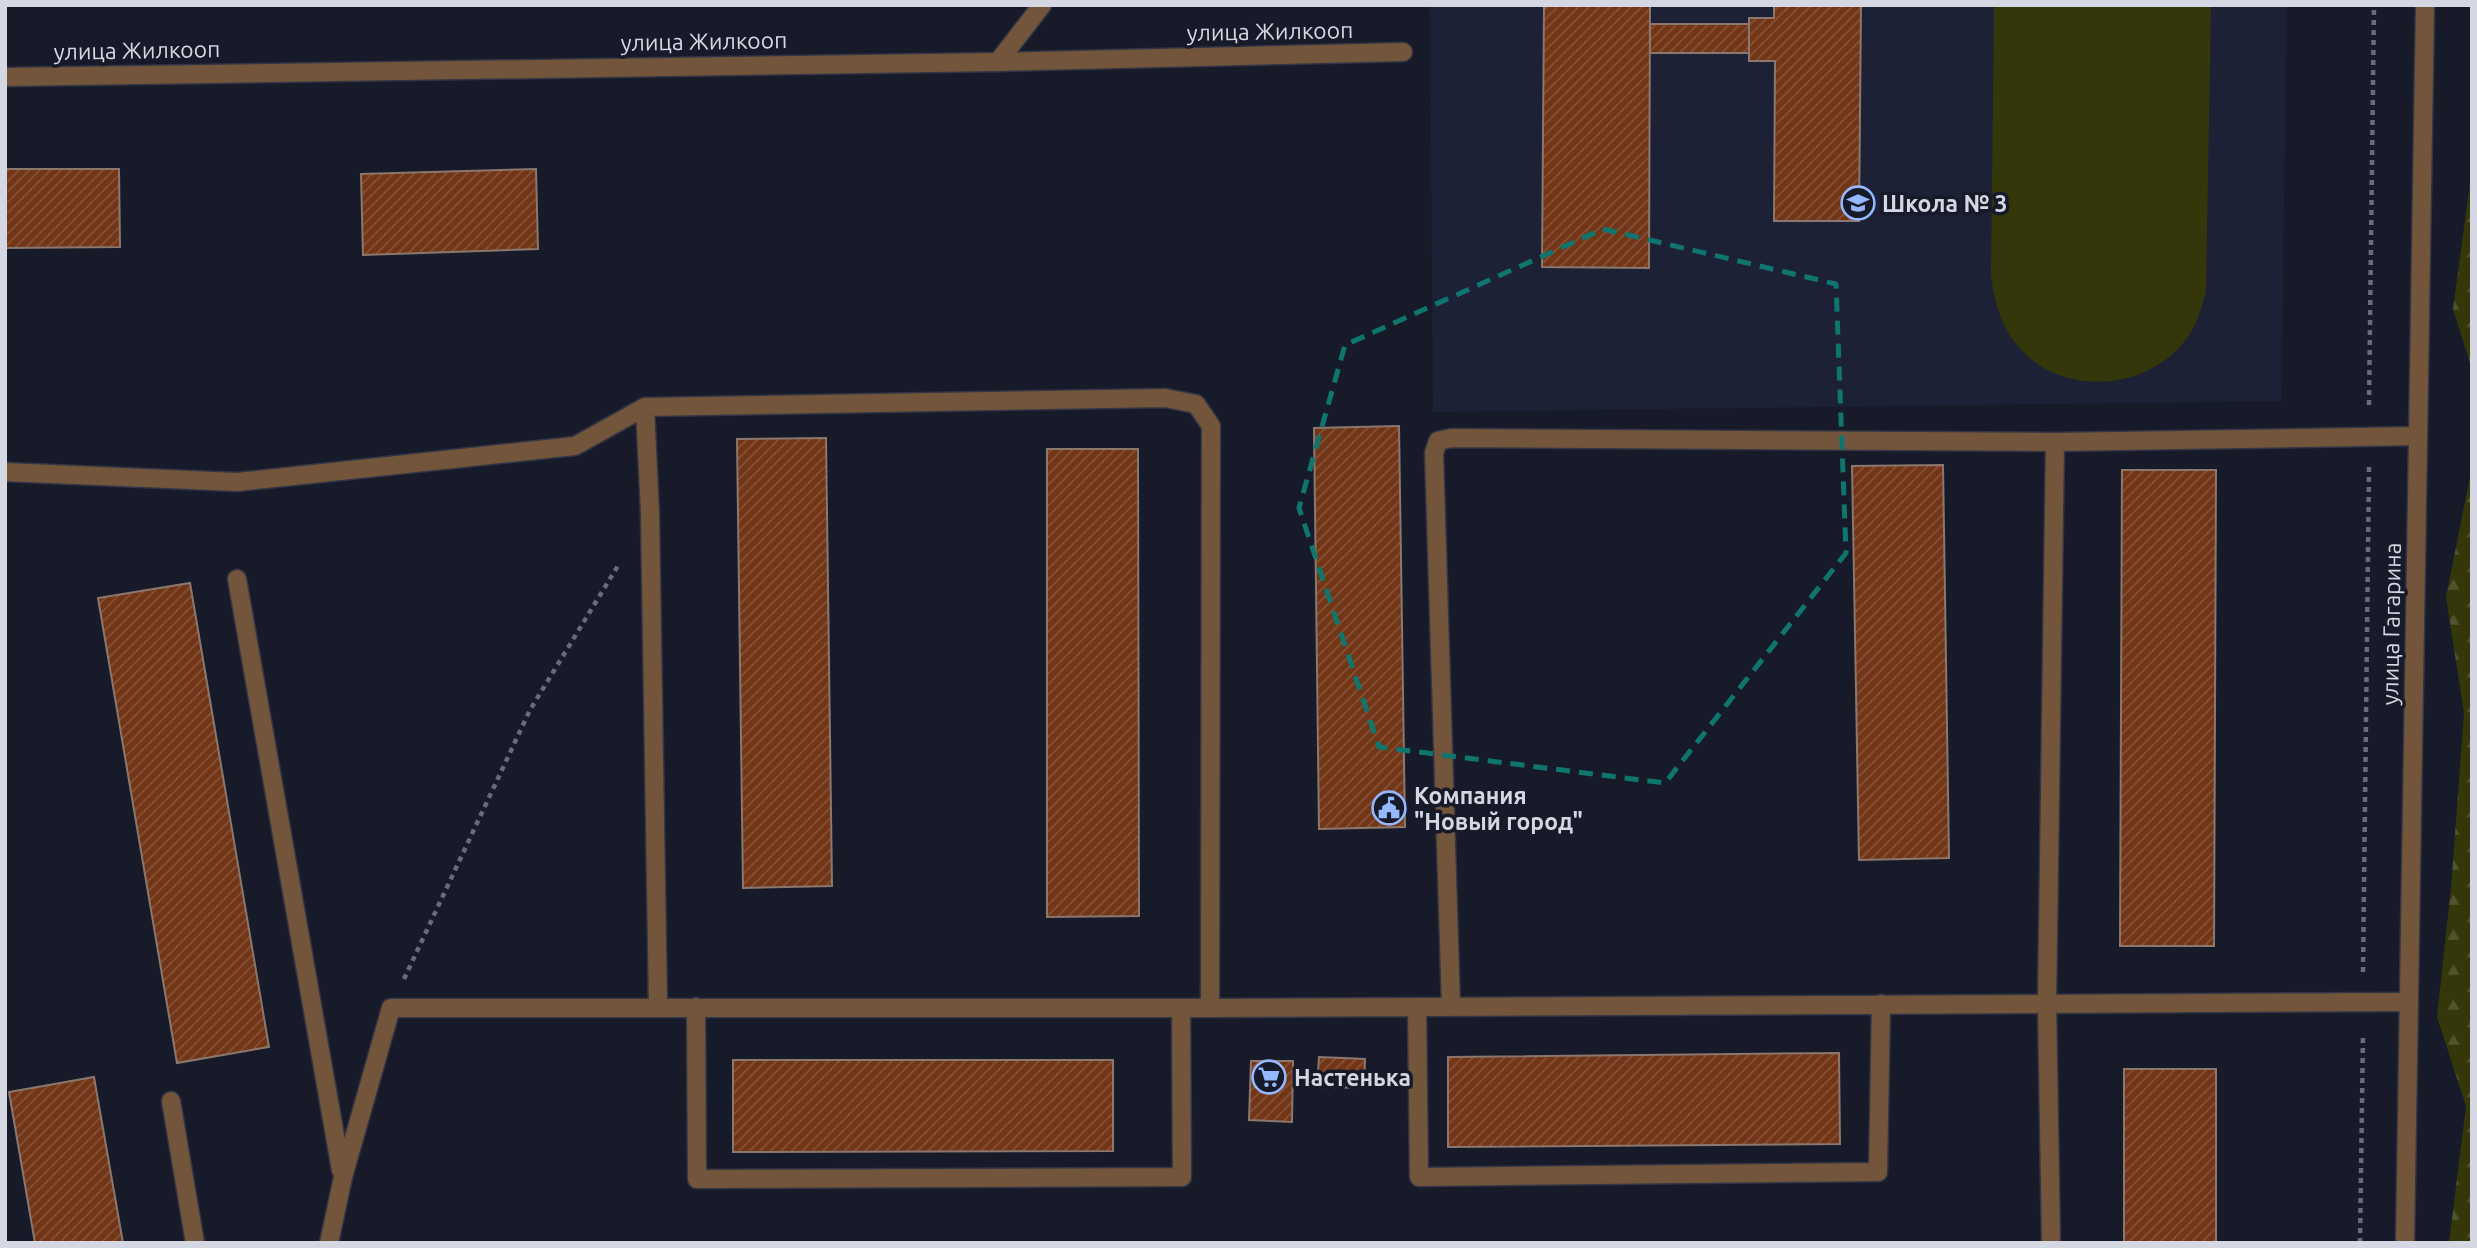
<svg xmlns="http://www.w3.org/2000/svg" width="2477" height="1248" viewBox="0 0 2477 1248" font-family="Ubuntu,sans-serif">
<defs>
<pattern id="forest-firs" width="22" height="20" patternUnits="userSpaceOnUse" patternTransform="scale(1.75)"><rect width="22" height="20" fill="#333709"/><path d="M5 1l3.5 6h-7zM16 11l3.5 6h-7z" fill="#50532d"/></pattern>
<pattern id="building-hatch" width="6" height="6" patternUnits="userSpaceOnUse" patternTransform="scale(1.75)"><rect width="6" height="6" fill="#723516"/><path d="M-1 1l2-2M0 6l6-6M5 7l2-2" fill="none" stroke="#855238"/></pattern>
</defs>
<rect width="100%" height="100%" fill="#171b29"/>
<path fill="#1c2135" d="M1430 5H2287L2281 401 1433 412Z"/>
<path fill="#333709" d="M1994 5H2211L2206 292C2202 306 2198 320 2191 332 2156 389 2070 399 2023 352 2002 330 1994 304 1991 275Z"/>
<path fill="url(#forest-firs)" d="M2470 183 2472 184V369L2453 309Z
M2472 467V1243H2449L2466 1106 2437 1017 2451 888 2464 713 2446 597Z"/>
<path fill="url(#building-hatch)" stroke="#8b776e" stroke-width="2" d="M1544 5H1650L1649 268 1542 267Z
M1774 5H1861L1859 221H1774L1775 61H1749V18H1774Z
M1650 24H1749V53H1650Z
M5 169H119L120 247 5 248Z
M536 169 538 249 363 255 361 174Z
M1399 426 1405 827 1319 829 1314 428Z
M826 438 832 886 743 888 737 439Z
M1047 449H1138L1139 916 1047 917Z
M1943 465 1949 858 1859 860 1852 466Z
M2122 470H2216L2214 946H2120Z
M190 583 269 1047 177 1063 98 598Z
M1839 1053 1840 1144 1448 1147V1057Z
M1319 1057 1365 1059 1364 1088 1317 1087Z
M733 1060H1113V1151L733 1152Z
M1251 1061H1293L1292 1122 1249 1120Z
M2124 1069H2216V1243H2124Z
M94 1077 123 1243H35L9 1092Z"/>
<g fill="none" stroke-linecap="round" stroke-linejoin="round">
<defs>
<path id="service" d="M998 62 1042 5
M645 407 650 513 658 1007
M5 472 237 482 575 446 645 407 1165 398 1196 404 1211 426 1210 1008
M237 579 341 1170
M696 1007 697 1179 1182 1177 1181 1008
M1417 1007 1419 1177 1878 1172 1881 1004
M1451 1007 1434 453 1438 441 1451 438 2055 442 2418 436
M171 1101 195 1243
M329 1243 343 1177 391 1008H1210L2409 1002
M2051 1243 2047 1003 2055 442"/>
<path id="minor" d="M5 77 998 62 1403 52
M2405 1243 2425 5"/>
</defs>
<use href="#service" stroke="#323543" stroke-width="21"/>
<use href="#minor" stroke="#323543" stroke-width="21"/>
<path stroke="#686c79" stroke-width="4.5" stroke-dasharray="5 5" stroke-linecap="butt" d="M2369 405 2374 5
M2363 972 2369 467
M404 979 530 710 619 564
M2360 1243 2363 1034"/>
<use href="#service" stroke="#73553c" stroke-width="18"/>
<use href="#minor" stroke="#73553c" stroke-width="18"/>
</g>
<path fill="none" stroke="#0f766e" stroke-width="5" stroke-dasharray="14 9" stroke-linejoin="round" d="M1603 229 1836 284 1846 553 1665 783 1379 747 1299 508 1345 345Z"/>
<defs>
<symbol id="school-ring" viewBox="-11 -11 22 22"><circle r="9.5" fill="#171b29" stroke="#94b7fd" stroke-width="1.5"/><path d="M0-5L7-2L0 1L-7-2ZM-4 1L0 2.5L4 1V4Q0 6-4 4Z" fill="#94b7fd"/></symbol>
<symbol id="civic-ring" viewBox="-11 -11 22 22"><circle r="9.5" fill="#171b29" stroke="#94b7fd" stroke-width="1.5"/><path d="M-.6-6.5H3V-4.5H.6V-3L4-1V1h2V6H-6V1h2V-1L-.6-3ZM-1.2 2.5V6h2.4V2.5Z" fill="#94b7fd"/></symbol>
<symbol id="supermarket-ring" viewBox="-11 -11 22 22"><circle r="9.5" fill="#171b29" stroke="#94b7fd" stroke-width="1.5"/><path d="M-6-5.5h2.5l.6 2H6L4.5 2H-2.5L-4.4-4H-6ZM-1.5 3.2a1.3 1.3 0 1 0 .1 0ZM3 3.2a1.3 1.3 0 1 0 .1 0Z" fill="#94b7fd"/></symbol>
</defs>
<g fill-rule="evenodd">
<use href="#school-ring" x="1839" y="184" width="38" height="38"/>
<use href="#civic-ring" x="1370" y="789" width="38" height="38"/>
<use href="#supermarket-ring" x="1250" y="1058" width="38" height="38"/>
</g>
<g text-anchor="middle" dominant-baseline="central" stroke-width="7" stroke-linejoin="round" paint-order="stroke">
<g font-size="23" fill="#d5d8e3" stroke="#171b29">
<text transform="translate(1270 31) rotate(-1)">улица Жилкооп</text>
<text transform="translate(704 41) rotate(-1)">улица Жилкооп</text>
<text transform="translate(137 50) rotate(-1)">улица Жилкооп</text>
<text transform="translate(2391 624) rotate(-89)">улица Гагарина</text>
</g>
<g font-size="23" font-weight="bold" fill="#d5d8e3" stroke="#171b29" text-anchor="start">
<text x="1882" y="203">Школа № 3</text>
<text x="1414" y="795">Компания<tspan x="1414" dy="26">"Новый город"</tspan></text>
<text x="1294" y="1077">Настенька</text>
</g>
</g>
<rect width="2477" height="1248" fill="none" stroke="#d5d8e3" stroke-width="14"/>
</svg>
